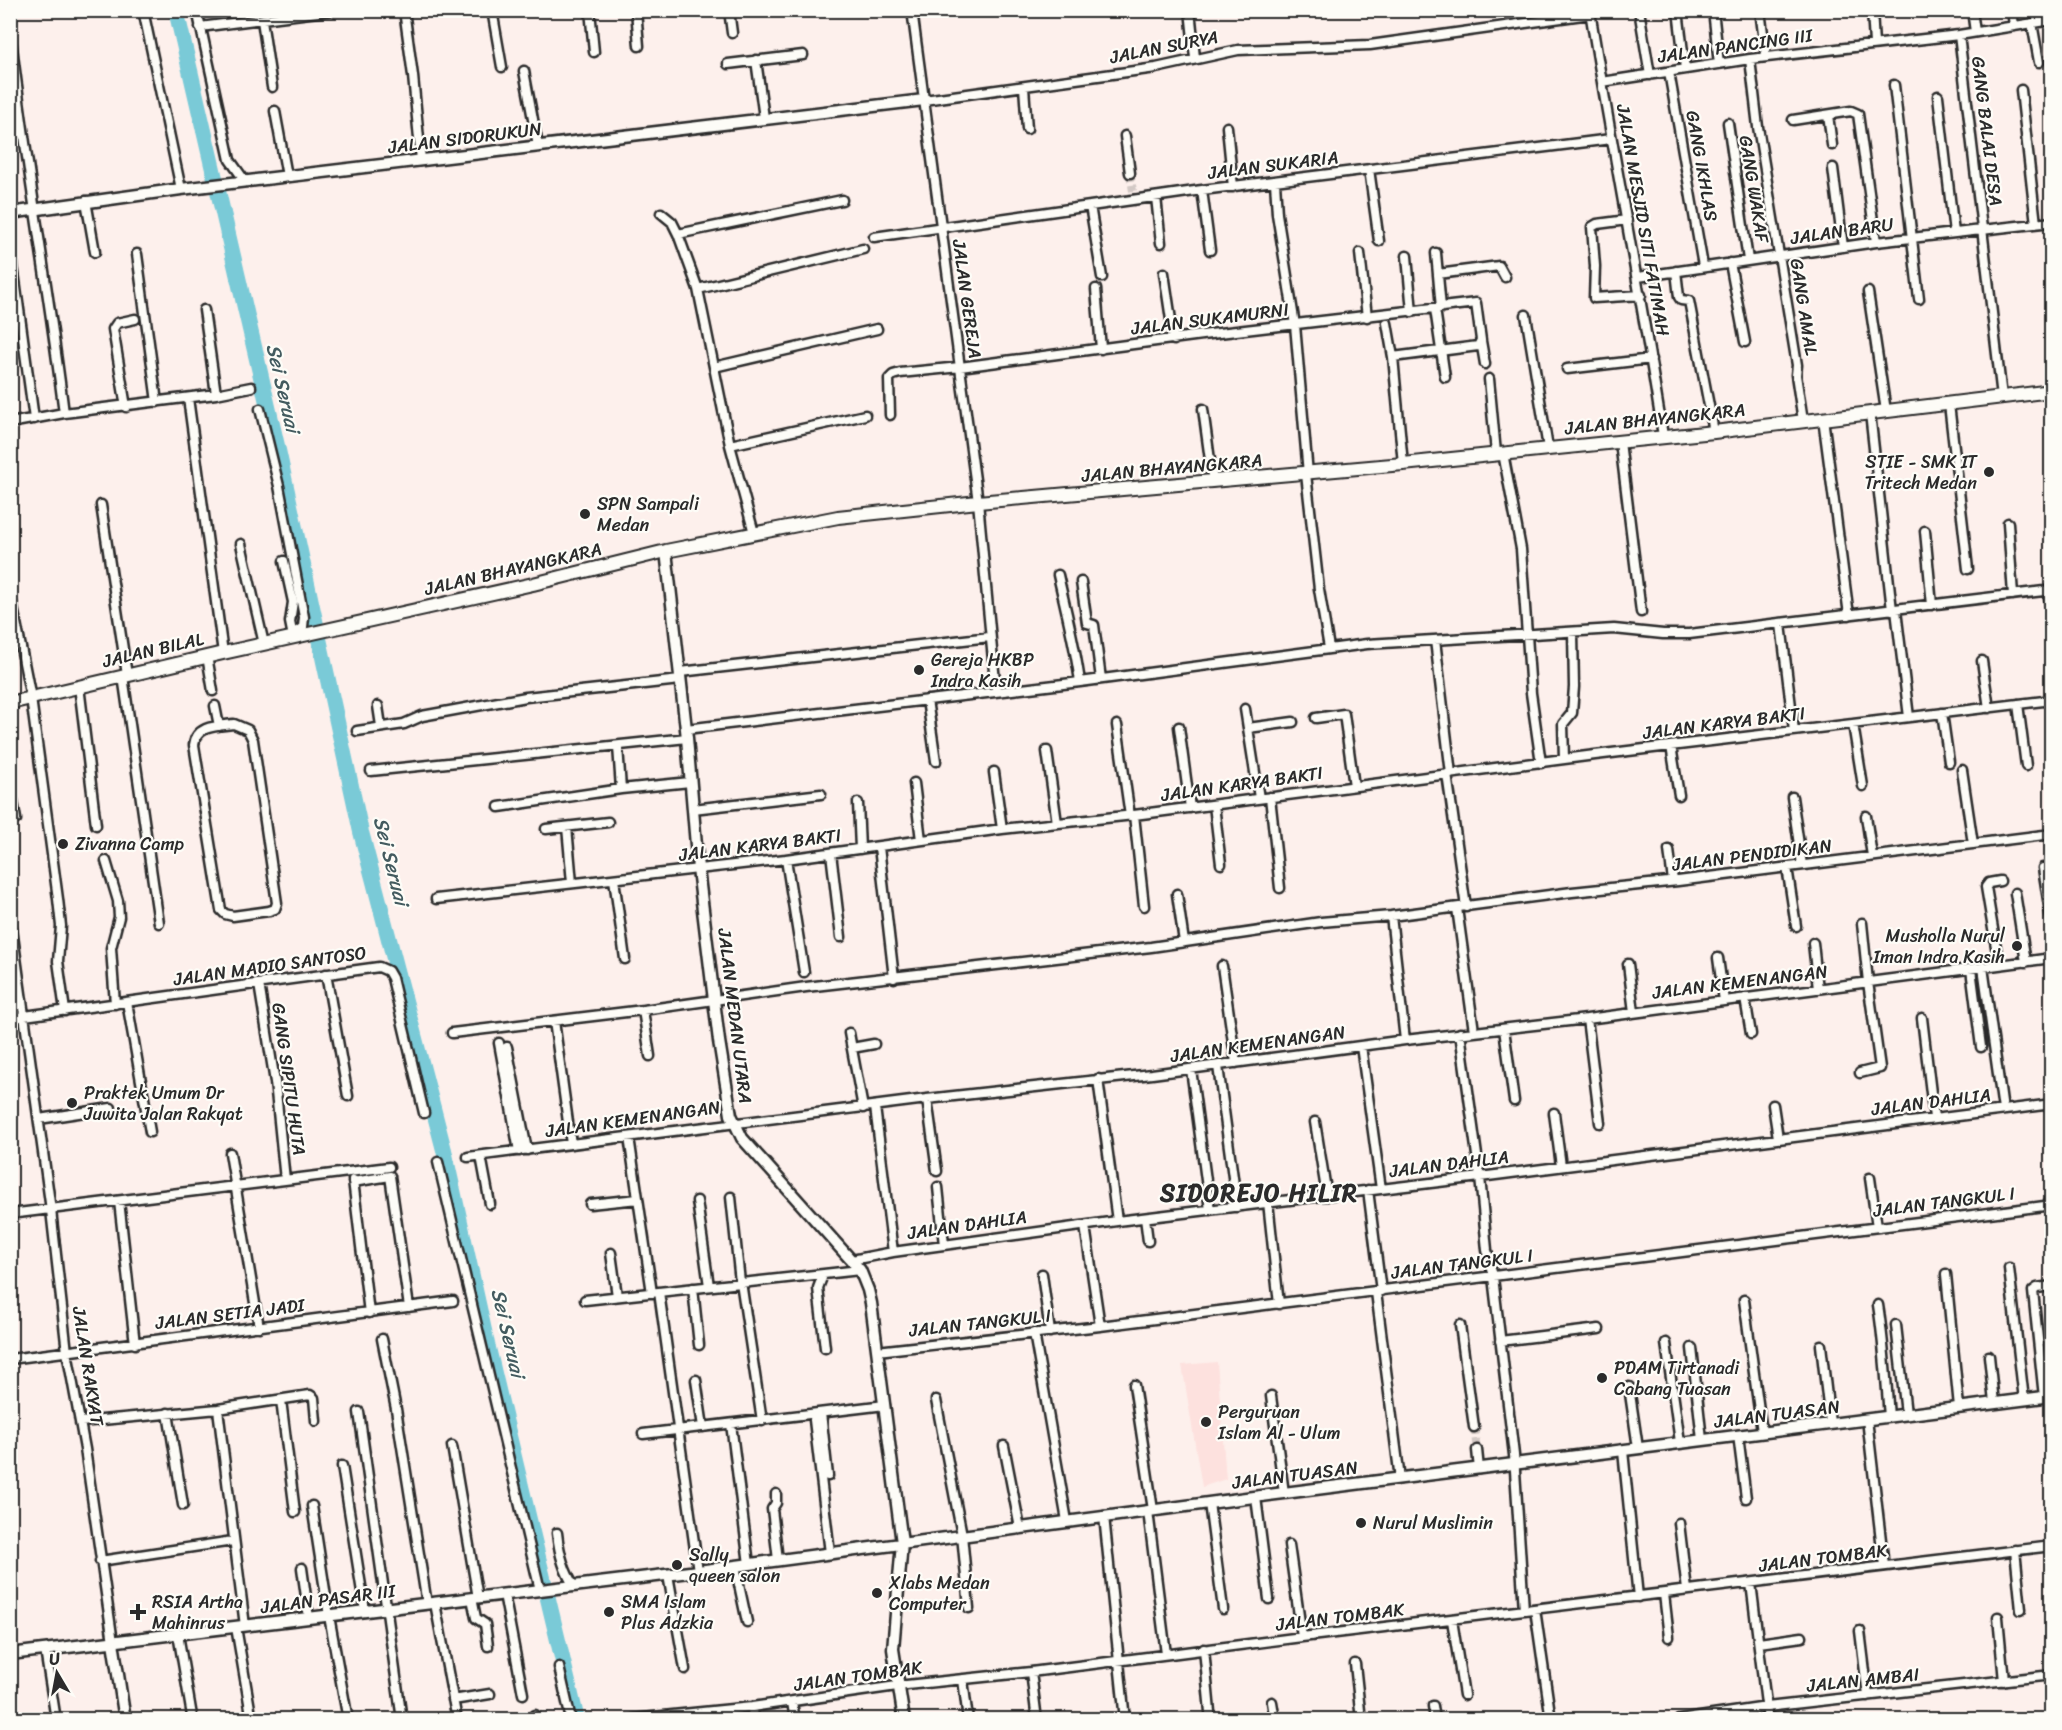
<svg xmlns="http://www.w3.org/2000/svg" width="2062" height="1730" viewBox="0 0 2062 1730" font-family="Sriracha,sans-serif">
<rect width="100%" height="100%" fill="#fdf0ec"/>
<filter id="ink" filterUnits="userSpaceOnUse"><feTurbulence type="fractalNoise" baseFrequency=".0167" numOctaves="2"/><feDisplacementMap in="SourceGraphic" scale="12" xChannelSelector="R" yChannelSelector="G"/><feConvolveMatrix kernelMatrix="1 2 1 2 8 2 1 2 1" color-interpolation-filters="sRGB"/></filter>
<g filter="url(#ink)">
<path fill="#fde1de" d="M1217 1362 1226 1479 1202 1487 1182 1365Z"/>
<g fill="none" stroke-linecap="round" stroke-linejoin="round">
<path stroke="#7acad7" stroke-width="16" d="M176 10 278 450 361 832 444 1150 487 1344 577 1720"/>
<path stroke="#d3c9c5" stroke-width="8" stroke-dasharray="8 4" stroke-linecap="butt" d="M1130 173 1133 191
M1474 1427 1477 1450"/>
<defs>
<path id="minor" d="M143 10 181 189
M197 10 230 160 245 181
M404 10 413 76 421 160
M492 10 502 67
M590 10 594 52
M636 10 639 46
M729 10 732 33
M912 10 978 502 996 692
M1190 10 1195 58
M1639 10 1650 75
M1678 10 1685 69
M1713 10 1719 64
M1760 10 1766 57
M1872 10 1874 44
M1972 10 1975 32
M2012 10 2014 26
M2051 10 2052 14
M1590 11C1613 153 1641 294 1663 436
M262 20 272 87
M2032 23 2039 62
M200 27 334 10
M10 30C25 159 48 285 64 413
M1959 35 2002 397
M1750 59 1758 127 1797 365 1796 375 1803 421
M756 60 764 118
M728 64 803 55
M524 71 538 146
M1669 72 1703 266
M1602 82 1750 59 1959 35 2052 20
M1894 85 1919 299
M1024 87 1027 129
M2021 90 2036 224
M1938 96 1954 233
M924 100 1156 68 1238 50 1370 45 1590 14
M275 111 287 176
M1828 115 1832 145
M1793 120 1851 111 1858 114 1876 242
M1728 123 1748 260
M1227 127 1233 187
M1125 136 1130 173
M1833 168 1843 247
M1369 169 1379 241
M1275 182 1277 214 1295 325 1308 474
M1202 190 1210 250
M1156 197 1161 243
M86 201 95 252
M1090 206 1102 277
M661 213 672 222 678 234
M1627 220 1597 224 1592 227 1595 266 1594 298 1641 295
M874 237 1202 190 1611 139
M10 243 34 419
M1360 253 1367 317
M1436 253 1441 308
M137 254 157 402
M1407 256 1412 312
M1730 263 1745 342
M1676 271 1679 297 1681 300 1689 301 1690 306 1714 432
M1164 273 1174 340
M1438 274 1499 266 1505 277
M1638 277 1876 242 2052 222
M698 289 863 249
M1096 289 1101 349
M1868 292 1886 411
M1435 309 1445 377
M1526 315 1548 448
M2051 316 2052 324
M1387 323 1393 357 1403 464
M1481 341 1485 364
M714 367 877 329
M1567 369 1651 359
M1489 379 1496 453
M216 394 251 387
M188 398 223 653
M1949 404 1968 569
M126 407 113 329 117 323 135 319
M260 409 279 486 304 617 303 627 293 634
M1203 409 1213 482
M1870 413 1892 610
M890 415 889 379 893 375 900 373 960 367 1202 335 1476 303 1481 340 1478 346 1393 357
M1823 418 1849 615
M10 423 64 413 216 394 204 310
M1620 442 1641 612
M730 445 865 415
M1503 453 1521 549 1531 693 1541 763
M1306 474 1319 589 1329 648
M101 505 127 675
M2008 523 2013 595
M1925 531 1932 605
M754 533 730 445 698 289 678 234 842 200
M241 544 264 644
M284 561 293 602 290 622 293 637
M1058 575C1066 611 1075 645 1080 682
M1081 582 1087 623 1094 625 1101 679
M2048 590 2052 617
M10 592 31 698 58 899 61 926 58 961 65 1011
M1896 610 1909 717
M1781 624 1794 731
M1435 640 1451 774
M207 656 213 691
M1982 661 1989 708
M680 672 990 637
M123 676 159 923
M79 686 96 825
M927 700 936 761
M2018 704 2026 766
M215 706 219 726
M378 706 381 726
M1245 709 1259 798
M1942 713 1949 762
M1316 718 1344 714 1354 786
M234 724 248 730 253 740 277 903 275 909 269 911 233 916 225 914 221 910 194 745C196 725 218 726 234 724Z
M1853 724 1863 786
M1117 725 1130 816
M1179 727 1190 808
M1248 728 1293 722
M686 729 1080 682 1367 644 1614 629 1663 634H1689L2052 590
M357 731 404 724 422 716 526 697 680 680
M618 746 621 789
M1671 746 1679 795
M1047 751 1057 823
M1564 759 1563 724 1572 713 1574 687 1573 633
M1962 770 1973 844
M371 771 687 738
M994 772 1002 829
M1447 774 1466 907
M10 783 16 819 10 821
M914 783 921 840
M1270 797 1280 888
M1792 797 1802 865
M858 803 860 849
M1214 805 1221 864
M499 807 621 789 690 782
M693 809 821 794
M1134 815 1144 906
M1866 816 1872 856
M567 827 572 883
M546 829 608 822
M879 847 894 978
M1669 850 1673 881
M831 853 841 937
M786 859 804 972
M106 861 118 901 119 917 111 948 115 1004
M1787 867 1796 926
M2043 868 2052 925
M614 879 625 959
M2015 893 2026 962
M1177 894 1184 942
M436 899 786 859 1002 829 1134 815 1595 755 2052 700
M1457 908 1474 1031
M10 914 51 1210 67 1352 85 1449 113 1642
M1391 916 1405 1040
M1813 943 1818 989
M1718 958 1724 1001
M1628 964 1634 1012
M1999 965 1986 887 1989 883 2000 881
M1222 966 1236 1063
M1983 967 2003 1110
M1971 969 1981 1047
M326 974 348 1096
M259 984 275 1082 285 1180
M1745 998 1751 1034
M127 1002 150 1132
M643 1010 650 1056
M10 1018 379 967 388 971 392 978 424 1113
M1922 1018 1934 1118
M1587 1019 1600 1123
M554 1021 571 1144
M1504 1029 1514 1101
M452 1033 643 1010 806 987 1151 947 1321 922 1391 916 1572 892 1678 881 2052 834
M849 1033 863 1108
M1460 1033 1480 1177 1487 1250 1493 1277 1514 1455 1524 1610
M499 1043 519 1151
M1361 1046 1381 1189
M507 1047 527 1150
M852 1048 874 1044
M1218 1066 1237 1207
M1191 1069 1210 1210
M1860 1073 1880 1068 1868 982 1862 923
M1098 1079 1117 1221
M927 1099 937 1171
M1773 1105 1778 1138
M875 1107 893 1252
M1554 1113 1561 1166
M39 1119 111 1108
M1315 1122 1327 1196
M629 1137 652 1293
M230 1153 259 1327
M481 1156 490 1204
M468 1157 927 1099 1152 1074 1405 1040 1587 1019 2052 958
M438 1162 540 1590
M1870 1178 1877 1227
M353 1180 369 1313
M353 1182 390 1176 409 1307
M938 1187 944 1245
M1368 1190 1381 1291
M731 1197 740 1282
M119 1201 135 1344
M697 1201 709 1286
M1268 1202 1279 1304
M590 1204 638 1199
M10 1214 389 1167
M1145 1218 1148 1241
M1085 1226 1100 1326
M611 1253 617 1296
M852 1260 893 1252 1117 1221 1480 1177 2052 1104
M2009 1268 2024 1400
M1042 1274 1050 1332
M1946 1274 1959 1407
M823 1275 818 1288 825 1348
M741 1282 762 1421
M693 1288 699 1345
M659 1292 698 1571
M1376 1292 1400 1479
M585 1300 860 1270
M1744 1300 1762 1432
M1878 1305C1884 1342 1886 1379 1889 1417
M1460 1325 1474 1427
M1896 1325 1906 1414
M1034 1333 1067 1521
M382 1339 396 1409 427 1604
M1500 1341 1599 1329
M1666 1343 1680 1442
M1821 1345 1830 1423
M1692 1348 1702 1440
M877 1351 1100 1326 2052 1205
M1989 1356 1994 1403
M10 1359 453 1301
M696 1380 703 1427
M1134 1385 1153 1510
M1629 1387 1638 1448
M1271 1396 1284 1493
M2044 1397 2033 1291 2037 1288 2052 1286
M281 1400 295 1512
M936 1400 962 1535 969 1608
M218 1409 245 1626
M359 1412 402 1720
M168 1413 183 1505
M821 1413 828 1476
M1867 1419 1884 1566
M814 1420 830 1553
M81 1422 218 1409 310 1395 314 1398 316 1421
M731 1424 749 1564
M643 1434 885 1405
M1738 1435 1746 1498
M452 1446 478 1598
M1004 1446 1020 1528
M1477 1450 1479 1469
M1623 1451 1638 1597
M342 1466 365 1611
M776 1494V1503L772 1509 778 1560
M1256 1497 1269 1599
M1209 1503 1223 1609
M312 1506 329 1616 348 1720
M1148 1511 1166 1654
M1104 1516 1125 1720
M1679 1523 1687 1590
M557 1533C559 1552 563 1570 574 1586
M1289 1545 1302 1637
M2015 1550 2021 1610
M100 1561 233 1541
M735 1566 747 1622
M302 1568 309 1618
M668 1575 685 1669
M1751 1583 1768 1720
M504 1594 523 1694
M1664 1594 1669 1637
M472 1598 476 1618 485 1624 488 1646
M435 1603 457 1720
M1535 1609 1551 1720
M1998 1617 2004 1681
M1452 1620 1464 1695
M236 1627 252 1720
M1860 1631 1868 1696
M178 1634 192 1716
M10 1636 13 1654
M1759 1643 1802 1637
M1204 1649 1210 1712
M45 1650 56 1720
M1355 1664 1361 1720
M559 1667 571 1720
M1031 1672 1037 1720
M963 1679 968 1720
M453 1700 490 1694
M792 1702 795 1720
M1272 1702 1275 1720
M1433 1706 1435 1720
M752 1707 753 1720
M535 1715 536 1720
M633 1719 752 1707 897 1686 1031 1672 1302 1637 2052 1546
M1679 1720 1767 1707 2052 1675"/>
<path id="tertiary" d="M10 213 181 189 924 100
M666 551 687 738 698 869 719 1041 731 1115 742 1138 860 1270 868 1290 871 1303 902 1543 893 1649 904 1720
M113 1642 125 1720
M10 1654 698 1571 1284 1493 2052 1396"/>
<path id="secondary" d="M10 703 223 653 533 584 666 551 838 517 978 502 1403 464 1714 432 2052 391"/>
</defs>
<use href="#minor" stroke="#2b2b2b" stroke-width="13"/>
<use href="#tertiary" stroke="#2b2b2b" stroke-width="15"/>
<use href="#secondary" stroke="#2b2b2b" stroke-width="16"/>
<use href="#minor" stroke="#fdfcf7" stroke-width="8"/>
<use href="#tertiary" stroke="#fdfcf7" stroke-width="10"/>
<use href="#secondary" stroke="#fdfcf7" stroke-width="12"/>
</g>
</g>
<g fill="#2b2b2b" stroke="#fdfcf7" stroke-width="2">
<circle cx="1989" cy="472" r="6"/>
<circle cx="585" cy="514" r="6"/>
<circle cx="919" cy="670" r="6"/>
<circle cx="63" cy="844" r="6"/>
<circle cx="2017" cy="946" r="6"/>
<circle cx="72" cy="1103" r="6"/>
<circle cx="1602" cy="1378" r="6"/>
<circle cx="1206" cy="1422" r="6"/>
<circle cx="1361" cy="1523" r="6"/>
<circle cx="677" cy="1565" r="6"/>
<circle cx="877" cy="1593" r="6"/>
<path d="M135 1603h6v6h6v6h-6v6h-6v-6h-6v-6h6z"/>
<circle cx="609" cy="1612" r="6"/>
</g>
<g text-anchor="middle" dominant-baseline="central" stroke-width="4.5" stroke-linejoin="round" paint-order="stroke">
<g font-size="18" fill="#2b2b2b" stroke="#fdfcf7">
<text transform="translate(1735 46) rotate(-8)">JALAN PANCING III</text>
<text transform="translate(1164 47) rotate(-11)">JALAN SURYA</text>
<text transform="translate(1987 131) rotate(83)">GANG BALAI DESA</text>
<text transform="translate(465 138) rotate(-7)">JALAN SIDORUKUN</text>
<text transform="translate(1273 165) rotate(-7)">JALAN SUKARIA</text>
<text transform="translate(1702 166) rotate(80)">GANG IKHLAS</text>
<text transform="translate(1754 189) rotate(81)">GANG WAKAF</text>
<text transform="translate(1643 220) rotate(80)">JALAN MESJID SITI FATIMAH</text>
<text transform="translate(1842 231) rotate(-8)">JALAN BARU</text>
<text transform="translate(967 299) rotate(82)">JALAN GEREJA</text>
<text transform="translate(1804 307) rotate(81)">GANG AMAL</text>
<text transform="translate(1210 319) rotate(-7)">JALAN SUKAMURNI</text>
<text transform="translate(1655 419) rotate(-6)">JALAN BHAYANGKARA</text>
<text transform="translate(1172 468) rotate(-5)">JALAN BHAYANGKARA</text>
<text transform="translate(513 569) rotate(-13)">JALAN BHAYANGKARA</text>
<text transform="translate(153 650) rotate(-13)">JALAN BILAL</text>
<text transform="translate(1724 723) rotate(-7)">JALAN KARYA BAKTI</text>
<text transform="translate(1242 784) rotate(-8)">JALAN KARYA BAKTI</text>
<text transform="translate(760 845) rotate(-7)">JALAN KARYA BAKTI</text>
<text transform="translate(1752 855) rotate(-7)">JALAN PENDIDIKAN</text>
<text transform="translate(270 966) rotate(-8)">JALAN MADIO SANTOSO</text>
<text transform="translate(1740 982) rotate(-7)">JALAN KEMENANGAN</text>
<text transform="translate(735 1016) rotate(83)">JALAN MEDAN UTARA</text>
<text transform="translate(1258 1044) rotate(-8)">JALAN KEMENANGAN</text>
<text transform="translate(289 1079) rotate(82)">GANG SIPITU HUTA</text>
<text transform="translate(1931 1102) rotate(-7)">JALAN DAHLIA</text>
<text transform="translate(633 1119) rotate(-8)">JALAN KEMENANGAN</text>
<text transform="translate(1449 1164) rotate(-7)">JALAN DAHLIA</text>
<text transform="translate(1944 1202) rotate(-7)">JALAN TANGKUL I</text>
<text transform="translate(967 1225) rotate(-8)">JALAN DAHLIA</text>
<text transform="translate(1462 1264) rotate(-7)">JALAN TANGKUL I</text>
<text transform="translate(230 1314) rotate(-7)">JALAN SETIA JADI</text>
<text transform="translate(980 1323) rotate(-6)">JALAN TANGKUL I</text>
<text transform="translate(88 1366) rotate(81)">JALAN RAKYAT</text>
<text transform="translate(1777 1414) rotate(-7)">JALAN TUASAN</text>
<text transform="translate(1295 1475) rotate(-7)">JALAN TUASAN</text>
<text transform="translate(1823 1558) rotate(-7)">JALAN TOMBAK</text>
<text transform="translate(328 1599) rotate(-7)">JALAN PASAR III</text>
<text transform="translate(1340 1617) rotate(-7)">JALAN TOMBAK</text>
<text transform="translate(858 1676) rotate(-8)">JALAN TOMBAK</text>
<text transform="translate(1863 1680) rotate(-6)">JALAN AMBAI</text>
</g>
<g font-size="18" fill="#2b2b2b" stroke="#fdfcf7" text-anchor="start">
<text x="1977" y="462" text-anchor="end">STIE - SMK IT<tspan x="1977" dy="21">Tritech Medan</tspan></text>
<text x="597" y="504">SPN Sampali<tspan x="597" dy="21">Medan</tspan></text>
<text x="931" y="660">Gereja HKBP<tspan x="931" dy="21">Indra Kasih</tspan></text>
<text x="75" y="844">Zivanna Camp</text>
<text x="2005" y="936" text-anchor="end">Musholla Nurul<tspan x="2005" dy="21">Iman Indra Kasih</tspan></text>
<text x="84" y="1093">Praktek Umum Dr<tspan x="84" dy="21">Juwita Jalan Rakyat</tspan></text>
<text x="1614" y="1368">PDAM Tirtanadi<tspan x="1614" dy="21">Cabang Tuasan</tspan></text>
<text x="1218" y="1412">Perguruan<tspan x="1218" dy="21">Islam Al - Ulum</tspan></text>
<text x="1373" y="1523">Nurul Muslimin</text>
<text x="689" y="1555">Sally<tspan x="689" dy="21">queen salon</tspan></text>
<text x="889" y="1583">Xlabs Medan<tspan x="889" dy="21">Computer</tspan></text>
<text x="152" y="1602">RSIA Artha<tspan x="152" dy="21">Mahinrus</tspan></text>
<text x="621" y="1602">SMA Islam<tspan x="621" dy="21">Plus Adzkia</tspan></text>
</g>
<g font-size="20" font-style="italic" fill="#435b5f" stroke="#fdfcf7">
<text transform="translate(283 388) rotate(77)">Sei Seruai</text>
<text transform="translate(391 861) rotate(76)">Sei Seruai</text>
<text transform="translate(508 1333) rotate(77)">Sei Seruai</text>
</g>
<g font-size="24" font-weight="bold" letter-spacing="1.5" fill="#2b2b2b" stroke="#fdfcf7">
<text x="1259" y="1193">SIDOREJO HILIR</text>
</g>
</g>
<rect width="2062" height="1730" fill="none" stroke="#fdfcf7" stroke-width="36"/>
<rect x="18" y="18" width="2026" height="1694" fill="none" stroke="#2b2b2b" stroke-width="2" filter="url(#ink)"/>
<g transform="translate(57 1673) rotate(350)" stroke="#fdfcf7" stroke-width="4.5" paint-order="stroke">
<path d="M0-4.5L10 22L0 15L-10 22Z" fill="#2b2b2b"/>
<text y="-9" font-size="16" font-weight="bold" text-anchor="middle" fill="#2b2b2b">U</text>
</g>
</svg>
